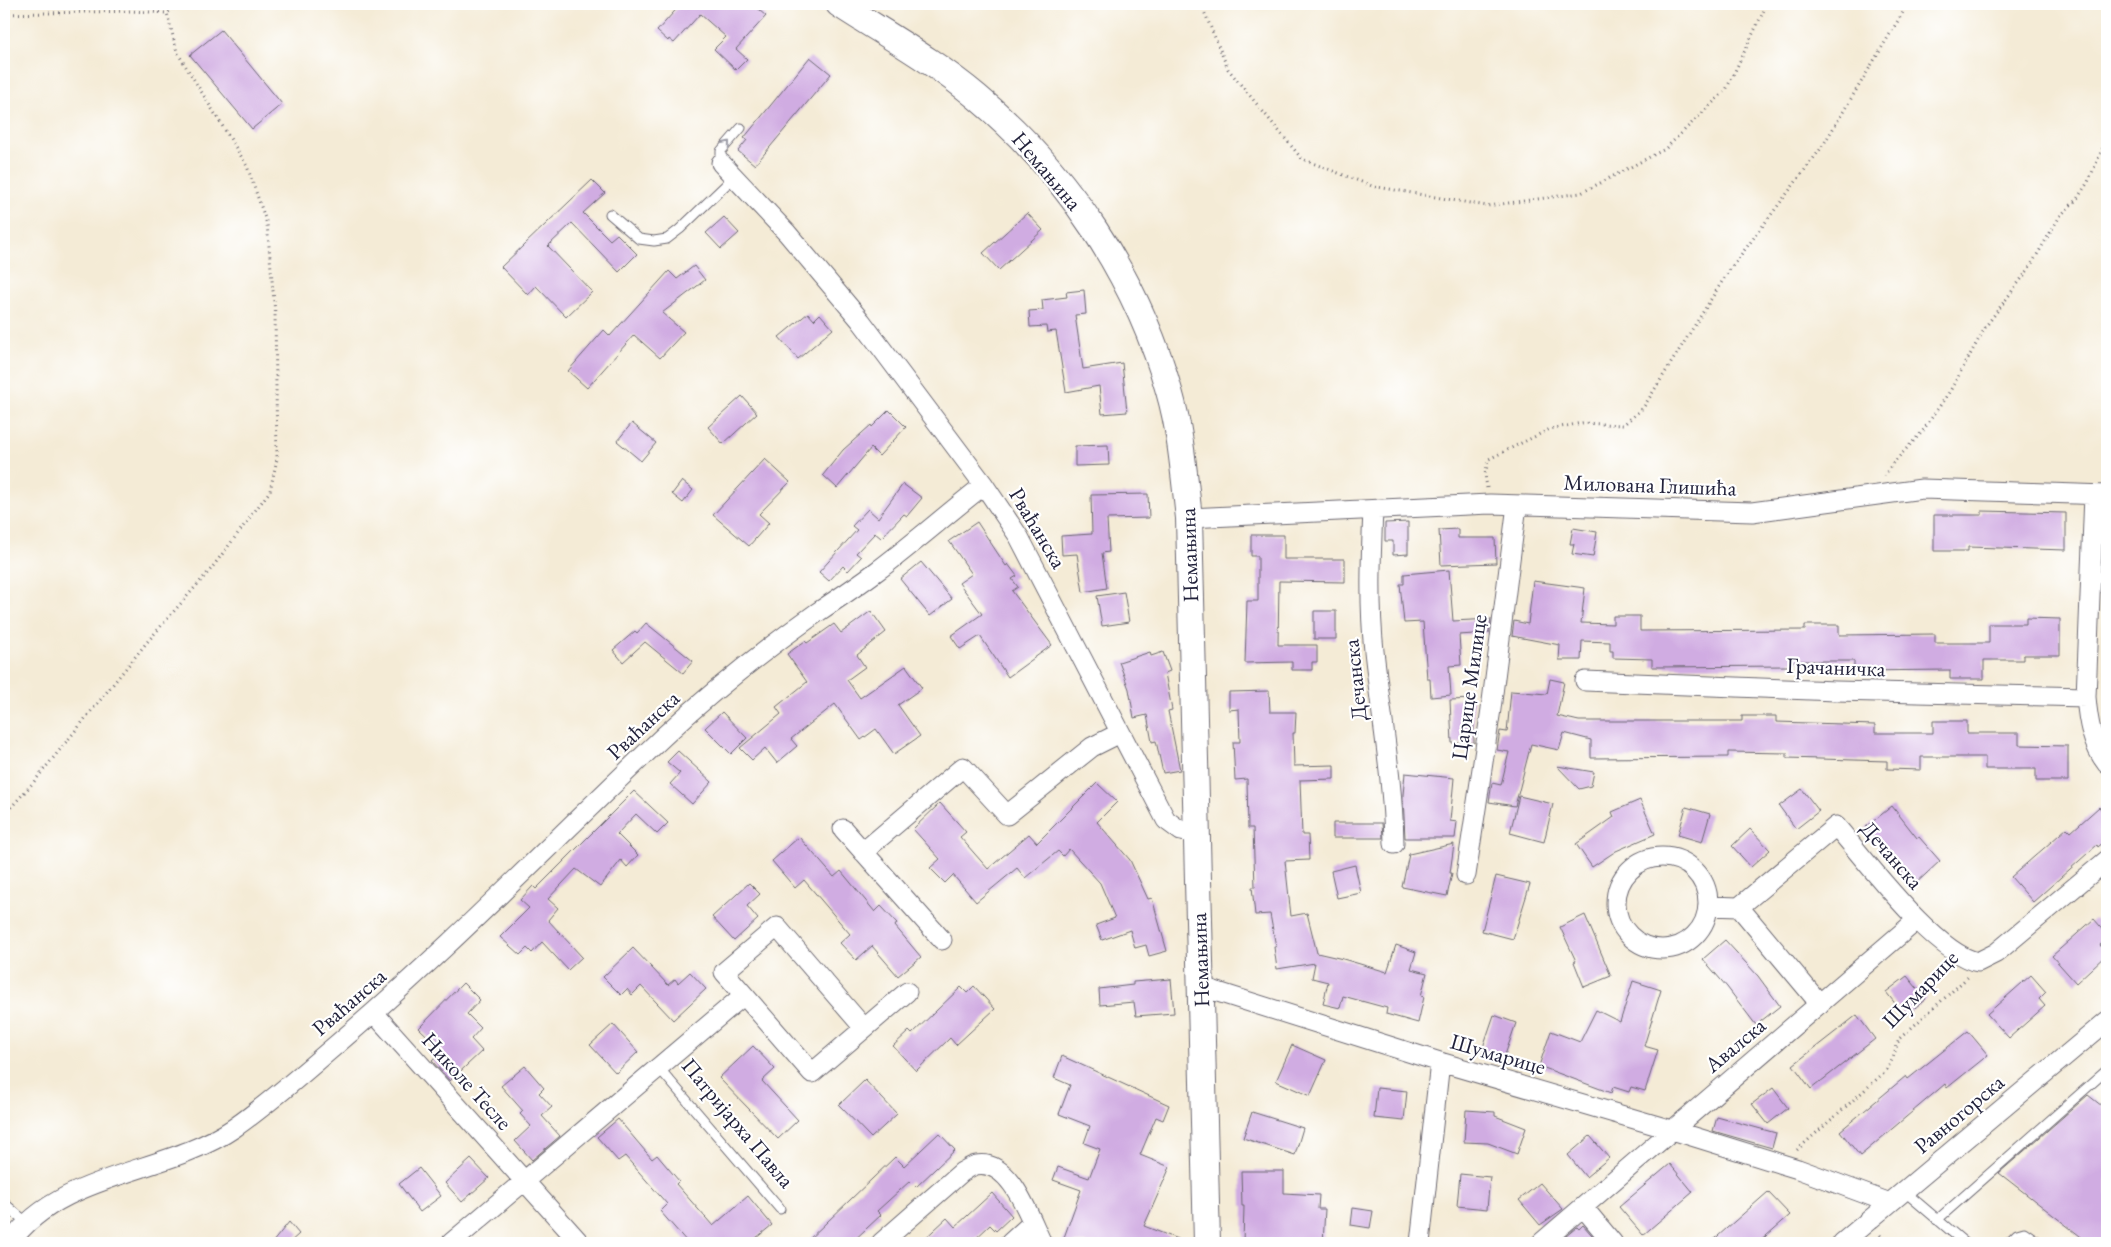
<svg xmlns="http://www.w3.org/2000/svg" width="2111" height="1247" viewBox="0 0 2111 1247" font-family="'EB Garamond',serif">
<rect width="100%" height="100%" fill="#fff"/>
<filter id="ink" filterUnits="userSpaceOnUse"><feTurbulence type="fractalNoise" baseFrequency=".02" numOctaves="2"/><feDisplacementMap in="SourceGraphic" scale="10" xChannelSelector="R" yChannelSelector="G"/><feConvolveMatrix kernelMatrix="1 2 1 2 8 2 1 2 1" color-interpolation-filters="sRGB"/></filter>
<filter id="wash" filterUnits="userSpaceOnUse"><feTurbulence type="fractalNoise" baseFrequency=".0096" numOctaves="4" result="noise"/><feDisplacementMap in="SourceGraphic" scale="20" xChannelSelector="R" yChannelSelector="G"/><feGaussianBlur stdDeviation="1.12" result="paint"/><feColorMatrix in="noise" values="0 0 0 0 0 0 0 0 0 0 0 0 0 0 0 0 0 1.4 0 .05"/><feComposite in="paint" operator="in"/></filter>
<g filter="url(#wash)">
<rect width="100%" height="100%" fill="#f4ebd6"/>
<g id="blocks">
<path fill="#d0ace2" d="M681 4H752L766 16 736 49 747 59 736 70 714 49 726 37 700 14 674 43 669 39 668 41 657 31Z
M221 30 282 104 252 129 190 55Z
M810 57 831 74 755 165 738 151 747 140 744 138Z
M592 180 605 193 583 213 610 240 617 234 637 254 619 272 572 223 548 246 592 292 566 317 536 286 528 295 501 267Z
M1027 213 1043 230 999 270 983 253Z
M724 217 739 233 721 249 706 233Z
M694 266 705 280 662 313 684 332 660 358 634 335 587 388 568 371 604 330 610 336 669 271 677 279Z
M1084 290 1086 314 1075 315 1083 369 1122 363 1127 412 1102 414 1099 386 1066 392 1056 331 1047 332 1046 326 1030 327 1029 311 1043 310 1042 300 1067 297 1066 292Z
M808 313 814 320 820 314 833 329 798 359 779 337Z
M742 396 757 413 723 444 708 427Z
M889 410 906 427 879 456 871 448 837 488 823 475 843 450 871 425 872 427Z
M632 423 656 443 641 461 617 441Z
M1108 445 1109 465 1075 466V446Z
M765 459 790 482 759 514 769 523 749 546 713 515Z
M682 481 693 490 683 503 672 494Z
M903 484 922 498 907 516 904 514 881 538 875 533 856 553 861 557 848 571 843 566 829 581 819 572 857 530 852 526 868 509 878 518Z
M1148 494 1149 518 1107 519 1109 552 1102 553 1107 588 1083 592 1077 554 1062 555 1061 536 1092 534 1091 495Z
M1982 511 2066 513V550L1968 547V551H1934V515H1982Z
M977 522 1006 566 1008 564 1017 576 1012 579 1018 587 1012 591 1052 645 1008 677 980 636 960 649 951 636 982 614 959 583 972 574 949 541Z
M1408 522V554L1393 555V541H1385V523Z
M1573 528 1597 532 1593 557 1572 554 1574 544H1570Z
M1458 529V538H1495L1496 563 1441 565 1439 530Z
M1251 535H1284V559H1345V582L1279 581 1278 645H1317V662H1312V670H1292V662L1245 663 1247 601H1258V556H1251Z
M921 562 952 599 930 616 900 579Z
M1449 570 1453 621 1491 619 1489 633 1459 635 1461 665 1449 666 1451 695 1431 697 1430 679H1427L1423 622 1404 623 1400 584H1404V574Z
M1533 581 1585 588 1581 623 1613 624V616H1640V631L1805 630V625H1839V635L1935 634V643H1989V624H2026V618L2060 619V655H2023V660H1984V679H1950V670L1854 671V661H1790V666L1652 667V659L1613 658V651H1610V642L1582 641 1581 660H1559L1560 645 1512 636 1514 621 1528 624Z
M1124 592 1129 622 1102 626 1097 596Z
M871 611 886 632 857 655 865 667 847 680 860 698 906 666 922 688 898 705 920 736 894 754 876 729 861 740 835 704 791 739 797 746 777 763 765 748 752 760 740 748 781 714 776 707 807 682 787 654 805 641 807 643 834 624 841 633Z
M1314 611H1336V639H1314Z
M646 623 693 661 683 673 645 642 623 662 613 650 635 631 637 633Z
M1150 652 1151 656 1163 652 1170 671 1165 673 1172 710 1168 711 1180 770 1163 773 1156 741 1152 742 1147 715 1134 718 1129 689 1119 662Z
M1550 679 1564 682 1557 716 1579 721H1742V716H1776V722L1875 725V733H1933V721H1967V733H2019V745L2068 746V781H2036V769H1985V757H1921V770L1887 769V761L1787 758V753L1728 752V757L1591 758V740L1564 733 1559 750 1531 744 1515 806 1489 802 1492 783 1501 785 1509 752 1497 750 1500 731 1507 732 1511 691 1547 694Z
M1269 691 1270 712H1296L1295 733H1293L1294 766 1334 765V779L1300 780 1302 835H1308L1309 860 1285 861 1291 916 1307 913 1317 953 1343 959 1387 972 1396 945 1416 952 1411 969 1427 973 1421 996 1424 997 1418 1023 1386 1014 1387 1008 1343 996 1340 1008 1323 1004 1328 982 1312 978 1315 963 1277 969 1274 947H1276L1270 914 1255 915 1252 887H1255L1253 828H1248L1247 779 1235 780 1233 742H1240L1239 709 1229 710V692Z
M1473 699 1474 743H1452L1450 700Z
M722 712 747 738 731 754 705 728Z
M678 751 712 782 692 804 670 784 680 773 667 762Z
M1557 766 1594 772 1591 786 1579 789Z
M1405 773 1454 778 1450 821 1457 822 1455 838H1405L1403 795Z
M1097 783 1117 802 1097 822 1130 860 1148 899 1152 898 1167 951 1149 956 1146 945 1135 948 1130 930 1102 940 1096 925 1115 918 1100 883 1069 849 1063 856 1058 851 1025 878 1017 868 976 902 953 875 945 883 930 868 940 859 913 829 940 803 966 832 960 837 988 869 1029 834 1037 843Z
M1802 789 1819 811 1796 829 1779 806Z
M634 791 668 823 657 834 636 814 617 834 638 855 627 867 621 860 600 887 576 869 548 899 558 908 548 920 582 957 568 970 542 942 532 953 527 948 520 955 500 937 529 908 520 900 533 886 536 889Z
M1519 796 1553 804 1544 842 1510 833Z
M1640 800 1655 834 1616 851 1592 867 1576 844 1614 817 1612 812Z
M1892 806 1917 838 1919 837 1940 861 1913 886 1891 862 1892 861 1866 827Z
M1686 807 1710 814 1702 842 1678 835Z
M2099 807 2107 816V839L2098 847 2097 845 2033 902 2011 877 2067 828 2071 832Z
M1333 823H1382L1383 838H1333Z
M1750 829 1770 850 1751 867 1732 846Z
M799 837 834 877 841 871 875 912 881 906 897 923 895 926 921 957 898 976 872 946 856 960 840 943 850 934 804 880 795 888 772 861Z
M1454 844 1450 873H1452L1447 896 1402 887 1409 854Z
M1355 865 1361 893 1337 898 1331 871Z
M1496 876 1530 884 1513 939 1482 931Z
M749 883 760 894 747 906 758 919 734 941 712 917Z
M1585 915 1611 976 1584 987 1574 962 1576 961 1560 927Z
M2094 919 2107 934V939L2100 945 2107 954 2076 983 2052 956Z
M1725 940 1758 976 1780 1006 1756 1025 1727 987 1703 959Z
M633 948 668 985 675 979 678 983 690 972 706 989 673 1020 641 986 632 995 627 989 621 995 603 977Z
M2031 975 2046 992 2039 999 2045 1006 2009 1038 1987 1014Z
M1907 976 1926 999 1905 1016 1886 992Z
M1171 979 1174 1013 1136 1016 1134 1002 1100 1005 1099 989 1133 985V982Z
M1633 981 1661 990 1644 1046 1658 1050 1645 1091 1631 1087 1629 1092 1613 1087 1611 1093 1539 1066 1551 1031 1580 1042 1596 1010 1620 1022Z
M463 983 480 1000 467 1014 481 1028 471 1039 482 1051 450 1081 432 1061 443 1051 419 1028Z
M974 986 995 1009 956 1045 950 1038 916 1071 893 1046 909 1031 912 1034 961 987 967 993Z
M1494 1015 1516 1023 1504 1058 1482 1050Z
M1857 1015 1875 1039 1811 1089 1793 1065Z
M613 1024 638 1052 616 1073 590 1045Z
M1968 1031 1988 1055 1947 1088 1945 1084 1860 1156 1840 1131 1906 1076 1908 1079Z
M1292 1045 1326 1060 1310 1096 1276 1081Z
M753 1046 775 1069 762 1081 798 1120 778 1139 719 1078Z
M1062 1056 1169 1105 1163 1120 1156 1117 1140 1155 1170 1167 1144 1226 1185 1242V1243H1062L1081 1190 1053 1180 1058 1167 1089 1178 1100 1149 1084 1143 1090 1126 1059 1114 1070 1085 1054 1078Z
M525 1066 544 1088 539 1093 552 1107 542 1116 560 1136 532 1160 515 1141 531 1126 520 1114 523 1111 501 1086Z
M865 1080 897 1114 871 1138 839 1105Z
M1377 1088 1407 1091 1404 1121 1374 1118Z
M1773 1088 1788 1108 1768 1124 1752 1104Z
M2088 1095 2107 1110V1243H2089L1999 1173Z
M1466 1110 1495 1112V1116L1526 1128 1517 1154 1488 1143 1464 1142Z
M1252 1112 1303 1128 1295 1155 1243 1138Z
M1717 1117 1776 1133 1772 1148 1713 1131Z
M618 1119 652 1159 657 1155 679 1181 676 1184 713 1226 748 1196 772 1225 750 1243H688L660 1211 667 1204 625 1156 618 1161 597 1137Z
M939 1133 955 1150 916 1187 910 1181 877 1211 881 1215 851 1243H805L895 1157 904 1166Z
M1590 1136 1609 1158 1586 1177 1568 1155Z
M471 1159 489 1178 462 1202 445 1183Z
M1670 1164 1693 1192 1643 1235 1619 1207Z
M419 1168 441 1196 420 1212 399 1184Z
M1241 1171H1284V1193L1319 1195 1318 1209H1325L1323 1243H1243L1244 1206H1242Z
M1460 1174 1490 1177 1487 1209 1457 1206Z
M1540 1183 1563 1209 1540 1225 1519 1200Z
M1768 1192 1790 1215 1758 1243H1710Z
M992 1193 1012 1216 996 1231 990 1225 971 1243H920L947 1218 955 1227Z
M1353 1208 1373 1211 1370 1228 1351 1225Z
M289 1222 299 1234 289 1243H272Z
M1583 1225 1599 1243H1562L1567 1239 1565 1237 1577 1227 1579 1229Z"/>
</g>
</g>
<g filter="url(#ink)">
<use href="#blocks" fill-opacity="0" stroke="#6c6871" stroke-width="1"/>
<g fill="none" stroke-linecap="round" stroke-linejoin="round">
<defs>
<path id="lane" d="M721 163V151L741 128
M610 214 639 239 654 241 667 239 680 229 734 177
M659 1068 780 1209
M1904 1191 1965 1243
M4 1203 27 1223
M1937 1220 2107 1070
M2008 1243 2017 1234 2024 1232 2040 1243"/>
<path id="street" d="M721 163 787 233 861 321 984 485 1019 537 1166 820 1181 831 1196 834
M1373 510C1371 557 1369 604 1374 651 1381 715 1393 779 1394 844
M1189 518 1490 504 1752 512 1922 489 2107 495
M1585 681 1836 691 2086 697C2088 721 2092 745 2107 764
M2086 697 2094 495
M843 829 942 940
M863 852 963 767 1007 815 1092 747 1120 733
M1616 903a46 46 0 1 1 92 0a46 46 0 1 1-92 0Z
M1466 875 1491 709 1517 505
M1708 906 1739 907 1820 1004
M1739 907 1836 826C1865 859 1936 955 1978 962L1996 953 2107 860
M1202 987 1440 1062 1672 1130 1798 1169 1890 1203
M374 1013 580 1243
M864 1028 777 927 724 972 812 1073 907 992
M1583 1207 1613 1243
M10 1243C60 1172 167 1174 234 1128 270 1103 303 1073 336 1045 451 947 555 839 664 736 711 692 763 651 815 614 836 600 857 586 877 571 913 544 948 513 984 485
M451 1243 744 995
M881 1243 962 1172C966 1170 971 1166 976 1165 1011 1158 1030 1219 1042 1243
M1010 1243 1032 1223
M1420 1243 1440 1062
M1541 1243 1917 920
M1842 1243 2107 1021"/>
<path id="secondary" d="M839 4C885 34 934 61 977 97 1067 172 1137 278 1169 391 1181 432 1184 475 1189 518L1207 1243"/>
</defs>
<use href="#lane" stroke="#6c6871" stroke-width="11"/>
<use href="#street" stroke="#6c6871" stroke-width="21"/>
<use href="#secondary" stroke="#6c6871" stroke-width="28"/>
<path stroke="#6c6871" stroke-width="3" stroke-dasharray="1 4" stroke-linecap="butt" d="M1201 4 1228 69 1302 159 1372 186 1487 206 1581 193 1665 149 1726 90 1767 4
M4 14 131 11 167 13 180 4
M1884 476 1893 463 1922 432 1950 391 1986 326 2028 270 2060 216 2077 199 2088 182 2107 138
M1487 488 1485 474 1489 459 1550 429 1582 423 1623 425 1643 408 1728 272 1822 147 1908 4
M4 815 33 783 148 641 211 569 270 491 277 459 275 313 267 224 247 166 177 52 167 13
M1797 1150 1886 1071 1893 1058 1899 1039 1968 977
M1880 1235 1888 1243"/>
<use href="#lane" stroke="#fff" stroke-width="9"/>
<use href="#street" stroke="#fff" stroke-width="19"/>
<use href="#secondary" stroke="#fff" stroke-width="26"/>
</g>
<defs><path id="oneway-chevron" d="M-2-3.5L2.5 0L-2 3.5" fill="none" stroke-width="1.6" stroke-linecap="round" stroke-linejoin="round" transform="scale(1.25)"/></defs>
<use stroke="#9c9ca7" href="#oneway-chevron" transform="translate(727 144) rotate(-50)"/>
</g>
<g text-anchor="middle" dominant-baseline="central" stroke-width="4.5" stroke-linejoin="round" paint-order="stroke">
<g font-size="22" fill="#22223b" stroke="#fff">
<text transform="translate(1047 171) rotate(50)">Немањина</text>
<text transform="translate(1650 485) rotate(2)">Милована Глишића</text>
<text transform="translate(1038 528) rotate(59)">Рваћанска</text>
<text transform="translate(1189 555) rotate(-92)">Немањина</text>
<text transform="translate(1836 667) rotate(2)">Грачаничка</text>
<text transform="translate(1355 680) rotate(-96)">Дечанска</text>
<text transform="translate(1469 687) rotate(-82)">Царице Милице</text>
<text transform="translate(643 725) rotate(-43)">Рваћанска</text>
<text transform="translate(1892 855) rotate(49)">Дечанска</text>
<text transform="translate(1200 960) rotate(-92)">Немањина</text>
<text transform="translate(1920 989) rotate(-46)">Шумарице</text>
<text transform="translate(349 1002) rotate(-41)">Рваћанска</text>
<text transform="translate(1735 1045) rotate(-40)">Авалска</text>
<text transform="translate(1498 1054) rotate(16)">Шумарице</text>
<text transform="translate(467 1081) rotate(48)">Николе Тесле</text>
<text transform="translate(1959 1114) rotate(-40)">Равногорска</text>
<text transform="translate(738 1123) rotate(50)">Патријарха Павла</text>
</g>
</g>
<rect width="2111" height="1247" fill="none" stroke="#fff" stroke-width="20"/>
</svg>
